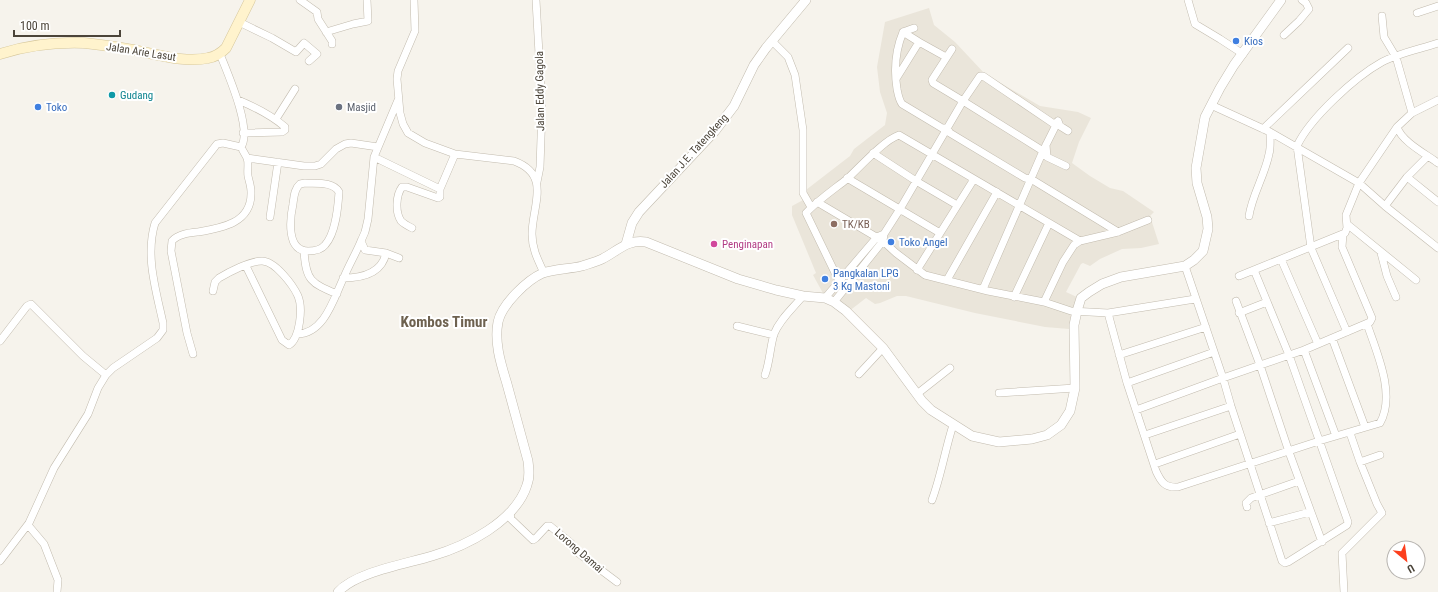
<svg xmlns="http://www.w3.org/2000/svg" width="1438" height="592" viewBox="0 0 1438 592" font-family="'Roboto Condensed',sans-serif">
<rect width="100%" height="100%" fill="#f6f3ec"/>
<path fill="#eae5da" d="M929 8 934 25 955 42 985 74 1040 106 1078 112 1091 118 1079 142 1072 163 1090 176 1110 188 1123 191 1154 212 1150 216 1159 244 1141 248 1122 249 1100 259 1090 266 1083 263 1081 264 1066 292 1079 298 1072 311 1069 329 1045 327 975 313 906 296H897L880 303 875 304 866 298 848 312 824 295 813 275 816 273 792 215V206L805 199 802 193 850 156 854 149 885 125 887 113 880 92 877 67 885 22Z"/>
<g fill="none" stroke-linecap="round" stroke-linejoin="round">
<defs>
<path id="minor" d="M300 0 317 12 318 19 332 41V44
M414 0 415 31 398 71 397 79 400 113 403 124 408 133 425 143 455 154 514 161C552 175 532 206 532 234 532 249 538 260 544 273
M536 0 542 108 540 167 537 182
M1188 0 1195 24 1220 39 1243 54
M1417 13 1438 6
M1382 16 1384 37 1396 57 1412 113
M239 22 272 38 296 52 304 43 317 54 309 61
M326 32 353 24 368 21 367 0
M903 32 914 28
M1284 35 1299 21 1309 9 1306 3 1302 0
M772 41 788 57 795 75 803 130V193L811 207
M919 42 903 32C895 51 894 70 897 89 898 94 899 100 902 104L942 128H947L950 133 1025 178 1031 179 1118 232
M952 49 932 80 933 83 963 101 1043 151
M896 79 919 42 946 57
M238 100C255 107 271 115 285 127V130L282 132 243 133
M1211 105 1270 132 1359 183 1385 206 1438 248
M276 119 295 89
M1397 127 1412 113 1438 100
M1263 129 1348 48
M1046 145 1047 157 1066 166
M873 153 916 181 957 205
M374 157 440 189 455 154
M247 158 304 166H315L321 164 336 149 345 144 351 143 378 147
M1407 177 1438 202
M847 178 940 233
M305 183C315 184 333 181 339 192 338 207 336 233 325 245 321 250 314 251 308 251 286 251 290 218 293 204 294 197 294 189 300 184Z
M817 202 883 241 896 253 925 275 988 291 1044 302 1071 311 1108 313 1195 299
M1385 206 1407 177 1427 157
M1249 216C1252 195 1265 175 1269 154 1271 147 1270 139 1270 132
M270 217 278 162
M1347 224 1416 280
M412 228C408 226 404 224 401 221 395 212 396 195 402 187H407L438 198 440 197V189
M884 234 900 209 963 101 980 76H983L1054 124 1058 121 1060 126 1068 131
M361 241 365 250 386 253 399 258
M304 251C306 281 311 283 337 294
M1381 253 1387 276 1396 297
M1281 259 1318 344
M1185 266 1223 378 1231 406 1282 561 1285 563 1288 562 1347 525 1348 522 1289 355 1254 270
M917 270 974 179
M1239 276 1345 233 1347 228 1346 215 1359 183 1397 127C1402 142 1426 154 1438 163
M343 278C362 278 382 273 386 253
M947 280 997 192
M839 281 806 213C818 200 833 190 847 179 860 167 884 140 899 135L1080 241
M983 289 1043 151 1058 121
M213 291 215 282 219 278C229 272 250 261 262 261 275 261 293 285 298 296 303 308 300 338 289 345L282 340 246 266
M1014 297 1049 223
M825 298 877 237 884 234 883 241 834 302
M1236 301 1260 365 1289 452 1322 542
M1044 302 1063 262 1074 245 1080 241 1118 232 1148 220
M1108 313 1127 383 1156 471C1161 482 1165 488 1178 487L1319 441 1380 423C1396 395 1377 353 1367 324
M1239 313 1267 302
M737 326 774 335
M1347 332 1311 248 1297 146C1310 118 1355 77 1382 62 1399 53 1420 49 1438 43
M297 334C325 334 334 297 344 277 349 265 356 253 361 241L365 232 368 219 374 157 398 100
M1332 338 1365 427
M0 341 27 306 31 304 83 356 106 375
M1304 350 1336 436
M193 354 187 333 171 251 172 241C178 234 189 233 198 232 222 228 252 223 251 192 251 186 249 181 248 176 247 171 249 163 247 158 245 154 243 151 241 147 253 130 227 72 220 54
M1119 355 1206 327
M859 374 883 348
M765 375C770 361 770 347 774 334 780 319 793 308 803 296
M1127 383 1214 352
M999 393 1075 388
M917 394 950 368
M1136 410 1223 378 1304 350 1370 322 1372 318 1342 247 1343 234
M1350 433 1360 462 1380 455
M1145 435 1231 406
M1155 464 1240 434
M932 500C941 476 945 450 953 425
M1247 507 1246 503 1251 498 1299 481
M510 513 511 519 533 540 536 538 547 526H550L571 543 577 552 617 582
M1269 523 1310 512
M28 525 44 544 58 580 57 592
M0 561 29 523 54 468 88 414 98 388 106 375 113 368 157 338 163 330V323C156 290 145 256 155 223L217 144 223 143 241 147
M1344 592 1342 553 1382 513 1377 504 1360 462"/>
<path id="tertiary" d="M626 244 632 223 639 212 715 131 734 106 754 65 766 48 806 0
M338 592C356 572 406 564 432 556 466 546 515 522 527 485 530 477 529 469 528 461 521 435 514 410 507 384 501 364 494 343 498 322 502 304 527 280 543 273 554 269 570 269 582 266 588 264 596 262 602 259 618 251 627 239 646 242L738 279 776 290 803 296 825 298 834 302 846 311 883 348 922 401 931 410 972 436 999 442 1032 439 1047 435 1061 425 1070 411 1075 388 1074 325 1077 311 1081 298 1089 292 1102 284 1121 277 1185 266 1194 260 1203 251 1208 229 1207 217 1197 183 1196 168 1205 117 1220 88 1234 65 1281 0"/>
<path id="secondary" d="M0 54C28 45 55 42 84 43 102 45 121 47 138 51 160 55 186 63 208 58 215 57 220 54 226 48L250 0"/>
</defs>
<use href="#minor" stroke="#c2bbae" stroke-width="8"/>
<use href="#tertiary" stroke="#c2bbae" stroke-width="10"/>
<use href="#secondary" stroke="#d6c79b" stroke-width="11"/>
<use href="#minor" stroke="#fff" stroke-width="7"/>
<use href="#tertiary" stroke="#fff" stroke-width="9"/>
<use href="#secondary" stroke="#fff3cd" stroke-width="10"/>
</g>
<g fill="#3f7fe0" stroke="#fff" stroke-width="1.5">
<circle cx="1236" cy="41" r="4"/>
<circle cx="38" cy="107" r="4"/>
<circle cx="891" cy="242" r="4"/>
<circle cx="825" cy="279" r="4"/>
</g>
<circle fill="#0f9aa8" stroke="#fff" stroke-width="1.5" cx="112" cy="95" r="4"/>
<circle fill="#6b7280" stroke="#fff" stroke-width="1.5" cx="339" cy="107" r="4"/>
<circle fill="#8d6e63" stroke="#fff" stroke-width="1.5" cx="834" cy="224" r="4"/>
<circle fill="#d1479c" stroke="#fff" stroke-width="1.5" cx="714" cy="244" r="4"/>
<g text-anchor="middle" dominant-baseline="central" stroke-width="4" stroke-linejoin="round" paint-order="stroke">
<g font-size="11" fill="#366cbe" stroke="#fff" text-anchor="start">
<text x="1244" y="41">Kios</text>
<text x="46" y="107">Toko</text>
<text x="899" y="242">Toko Angel</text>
<text x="833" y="273">Pangkalan LPG<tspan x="833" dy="13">3 Kg Mastoni</tspan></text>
</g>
<g font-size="11" fill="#4b4439" stroke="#fff">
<text transform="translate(141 52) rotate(9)">Jalan Arie Lasut</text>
<text transform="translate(540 91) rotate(-91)">Jalan Eddy Gagola</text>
<text transform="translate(694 151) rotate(-48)">Jalan J.E. Tatengkeng</text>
<text transform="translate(579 551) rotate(41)">Lorong Damai</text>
</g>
<g font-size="11" fill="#0d838f" stroke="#fff" text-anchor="start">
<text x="120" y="95">Gudang</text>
</g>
<g font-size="11" fill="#5b616d" stroke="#fff" text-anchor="start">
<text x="347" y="107">Masjid</text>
</g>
<g font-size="11" fill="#785e54" stroke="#fff" text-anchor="start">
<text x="842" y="224">TK/KB</text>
</g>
<g font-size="11" fill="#b23c85" stroke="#fff" text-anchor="start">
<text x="722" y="244">Penginapan</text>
</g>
<g font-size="15" font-weight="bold" fill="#6e6250" stroke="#fff">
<text x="444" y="322">Kombos Timur</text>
</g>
</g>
<g transform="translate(1406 560) rotate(151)"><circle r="19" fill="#ffffff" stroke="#b7b4b0"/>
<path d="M0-3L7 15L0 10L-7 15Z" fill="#fc3f1d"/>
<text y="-6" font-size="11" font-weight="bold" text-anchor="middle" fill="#4b4439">U</text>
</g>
<path d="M14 30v6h106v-6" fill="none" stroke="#4b4439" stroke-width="2"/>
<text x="20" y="30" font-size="12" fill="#4b4439" stroke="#ffffff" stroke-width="3" paint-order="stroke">100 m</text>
</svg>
